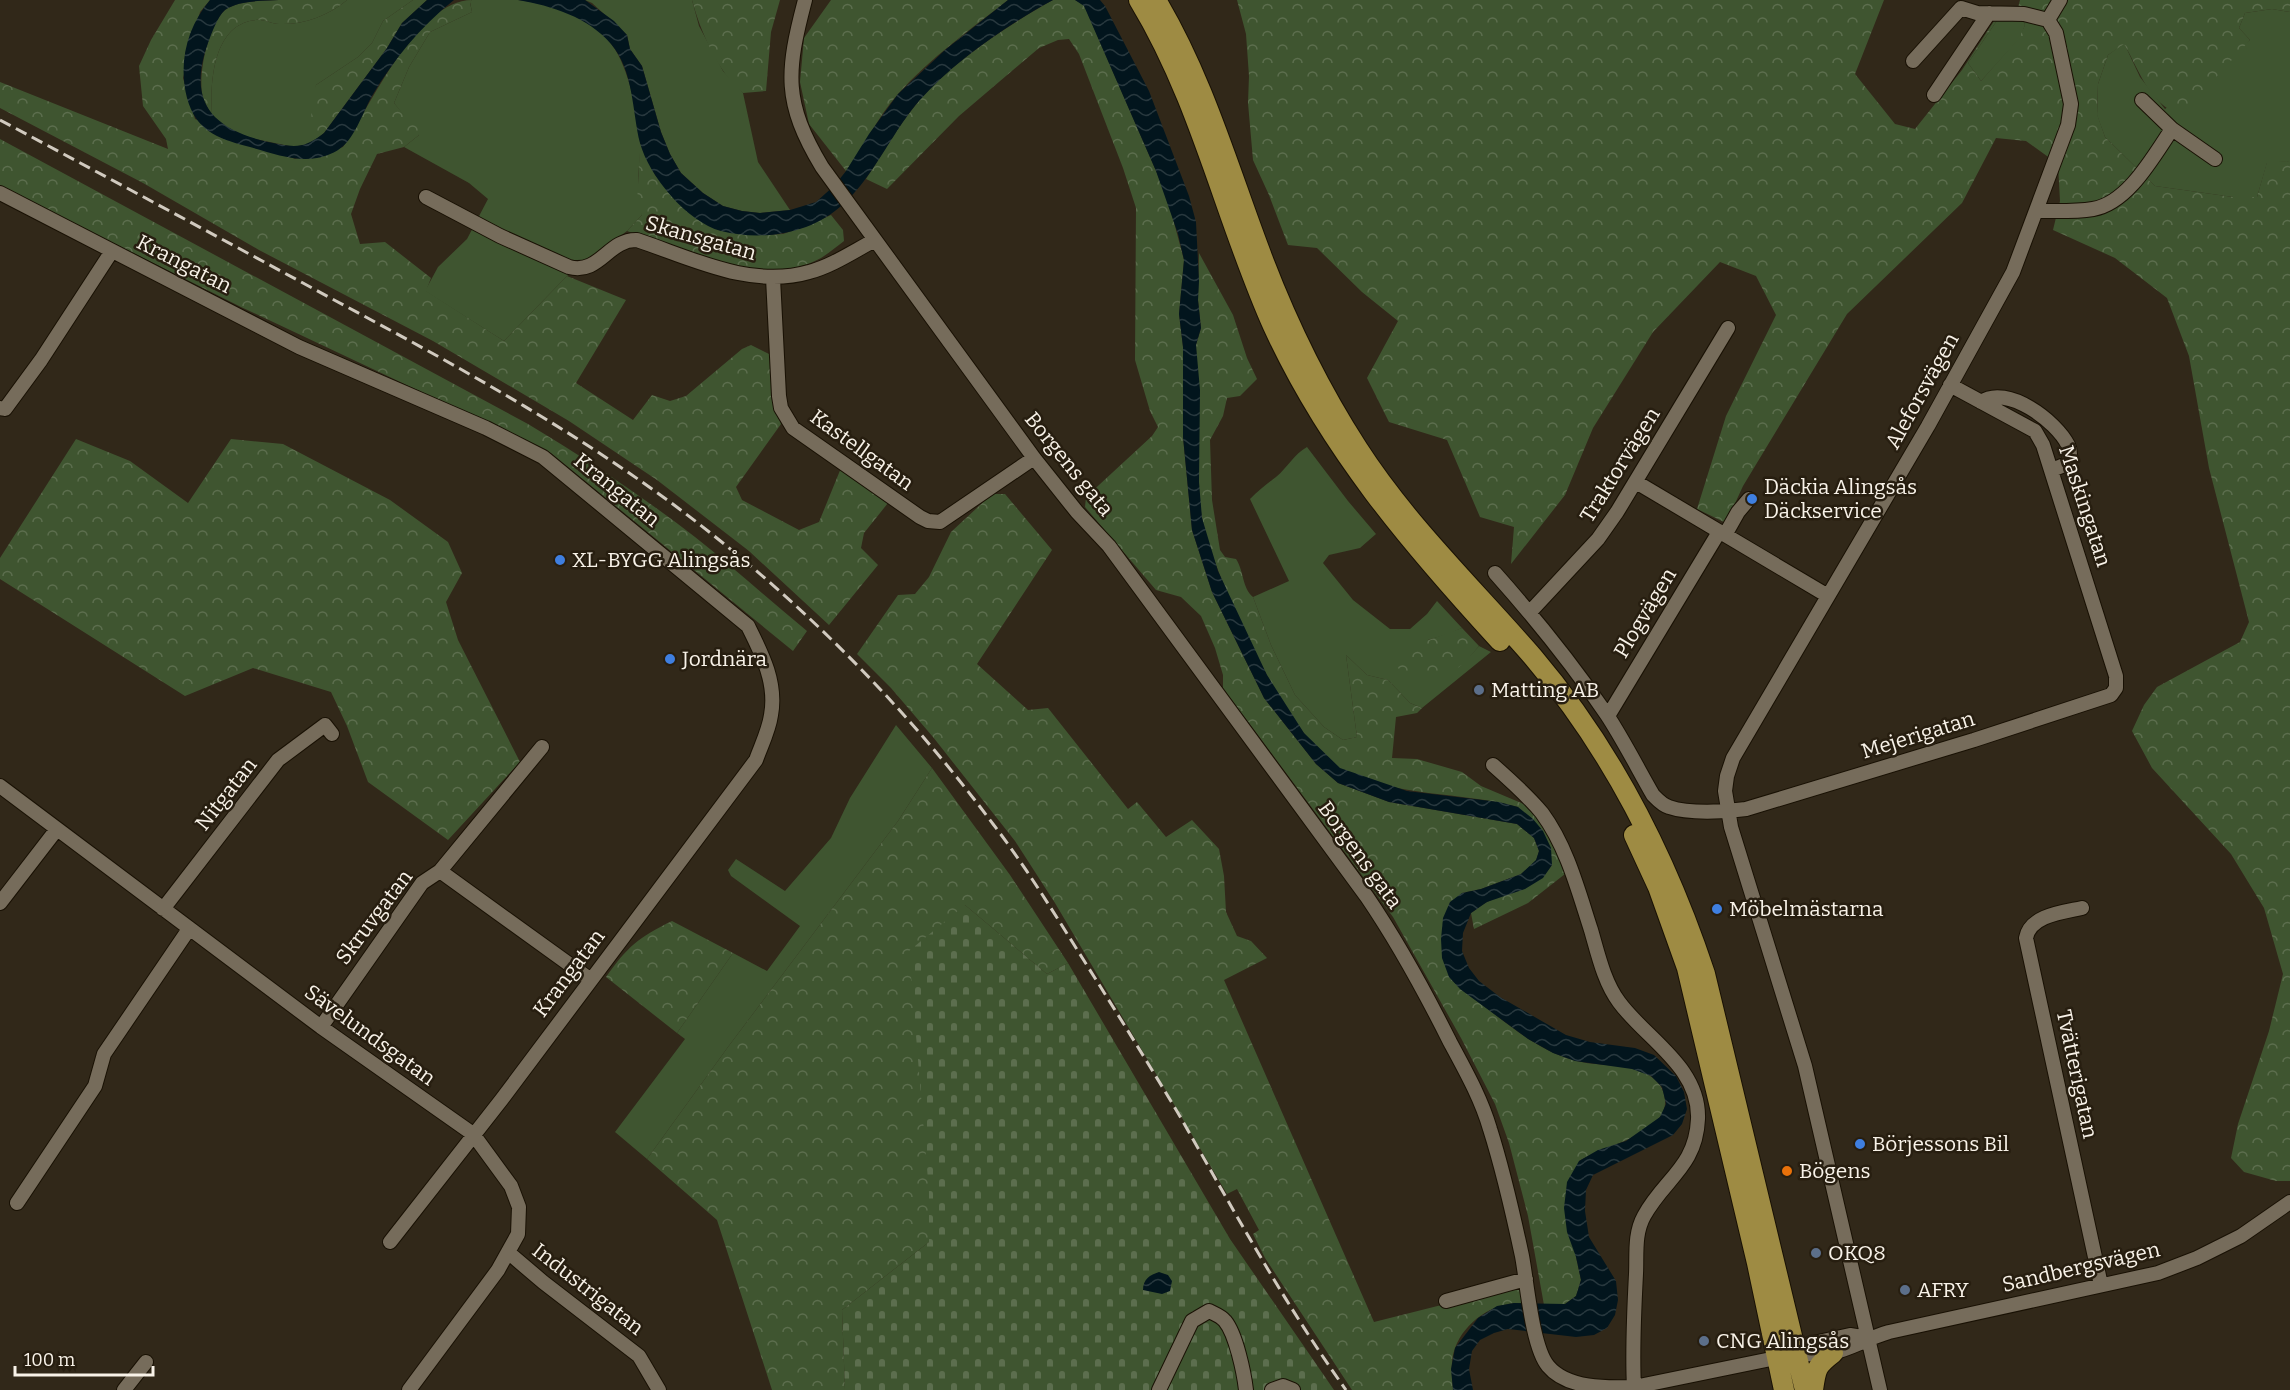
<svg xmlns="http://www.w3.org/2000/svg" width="2290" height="1390" viewBox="0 0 2290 1390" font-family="Bitter,serif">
<defs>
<pattern id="forest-crowns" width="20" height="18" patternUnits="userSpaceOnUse" patternTransform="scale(1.5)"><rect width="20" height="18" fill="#3f5530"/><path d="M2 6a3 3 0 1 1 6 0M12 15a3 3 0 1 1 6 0" fill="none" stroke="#5c6e4e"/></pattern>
<pattern id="cemetery-stones" width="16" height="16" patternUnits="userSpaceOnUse" patternTransform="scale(1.5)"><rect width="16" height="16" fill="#3f5530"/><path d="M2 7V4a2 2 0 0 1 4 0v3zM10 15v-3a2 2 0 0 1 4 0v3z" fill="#5c6e4e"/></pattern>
<pattern id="water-waves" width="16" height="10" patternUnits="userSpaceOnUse" patternTransform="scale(1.5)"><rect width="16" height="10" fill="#02151d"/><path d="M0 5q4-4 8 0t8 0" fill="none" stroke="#28383e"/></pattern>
</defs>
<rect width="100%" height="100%" fill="#312819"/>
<path fill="#3f5530" d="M347 0H413L383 21 372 43 358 57 316 85 312 143 294 147 245 137 224 126 212 115C210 82 213 24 256 20 263 19 271 24 279 24 303 25 328 16 347 0Z
M472 0C487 0 503 0 518 0 550 3 592 18 612 45 629 68 638 114 640 142 641 155 638 169 638 183 638 194 641 205 642 215L627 231 567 276 504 341 425 291 438 267 467 239 488 199 469 183 404 147 419 135 394 103 409 67 430 32 472 12 470 2Z
M585 0H692L699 26 723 71 743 93 758 162 790 210 760 213 742 211 723 206 703 193 681 173 670 154 661 132 642 66 630 49 627 35 592 3Z
M2272 9 2290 12V161L2267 163 2257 197H2233L2155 186 2105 137 2097 115 2098 84 2108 55 2124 43 2140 77 2165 109 2250 40 2239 28 2245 13Z
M2022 17 2025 25 2020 38 1981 81 1968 63 1998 19Z
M1307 447 1348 501 1376 534 1360 548 1329 555 1323 563 1353 600 1390 629H1410L1427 614 1437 601 1462 628 1448 634 1428 640 1470 656 1479 646 1491 652 1422 708 1410 703 1388 680 1367 675 1346 655 1357 737 1343 740 1324 727 1295 695 1271 645 1253 597 1289 581 1250 499C1259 490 1267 484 1276 477 1288 467 1294 454 1307 447Z
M896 725 932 768 898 821 728 1047 647 1159 615 1132 685 1039 677 1033 733 953 767 971 800 926 731 876 728 870 736 859 785 891 831 838 850 798Z"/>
<path fill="url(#forest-crowns)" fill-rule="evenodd" d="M175 0H210L200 12 183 78 195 119 295 159 343 147C370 107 417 0 472 0L470 3 472 12 430 32 409 67 394 103 404 115 417 120 419 135 404 147 377 154 360 189 351 214 360 244 385 242 431 278 426 291 504 341 567 276 626 300 576 383 633 420 652 395 670 401 686 396 742 349 751 345 771 355 775 408 781 424 736 487 742 500 799 530 819 522 841 468 888 503 864 533 861 548 878 565 829 625 749 551 657 480 569 421 433 341 259 250 143 183 0 108V82L168 149 166 139 143 106 139 66 151 40Z
M279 0H347C328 16 303 25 279 24 271 24 263 19 256 20 213 24 210 82 212 115 209 110 205 104 203 98 197 77 208 25 225 10 238 0 263 1 279 0Z
M413 0H427L402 23 387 48 324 133 312 143 311 100 316 85 358 57 372 43 383 21Z
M692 0H780L771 32 766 91 743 93C718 73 700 30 692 0Z
M831 0H1008C971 29 930 58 898 94 877 117 865 146 846 171L809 124 800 82 804 38Z
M1053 0H1075L1084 5 1156 171 1168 200 1184 260 1179 314 1183 347V437L1192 530 1212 592 1264 698 1316 764 1338 783 1389 802 1517 824 1534 838 1539 851 1536 861 1521 874 1481 889 1462 893 1449 976C1459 989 1471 996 1484 1006 1511 1027 1539 1050 1573 1060 1598 1068 1631 1061 1653 1078 1665 1087 1670 1106 1659 1118 1638 1141 1605 1146 1579 1161L1576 1257 1581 1280 1576 1296 1565 1304 1544 1305 1528 1216 1509 1143 1495 1104 1461 1038 1393 917 1223 688V675L1215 648 1201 616 1181 597 1156 590 1085 507 1086 497 1152 436 1158 427 1150 411 1135 360 1136 208 1123 168 1079 54 1069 39 1058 40 1039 48 959 116 887 189 866 179C883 153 898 126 918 102 948 65 1011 23 1053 0Z
M1237 0H1884L1855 74 1895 124 1915 129 1962 70 1996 18 1969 16 1961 0 1970 8H2018L2020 0H2290V12L2272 9 2245 13 2239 28 2250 40 2181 116C2147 101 2141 73 2124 44L2108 55 2098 84 2097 114 2105 137 2155 186 2233 197H2257L2267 162 2290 161V1181H2276L2244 1172 2231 1158 2238 1124 2269 1031 2283 974 2264 908 2231 854 2152 768 2132 731 2144 705 2157 687 2240 642 2249 622 2209 468 2189 356 2167 298 2115 258 2053 230 2060 201 2058 164 2026 141 1996 138 1962 203 1847 314 1743 486 1726 523 1697 509 1726 416 1776 315 1756 276 1720 262 1653 332 1593 428 1565 495 1511 564 1514 527 1480 517 1447 440 1389 422 1367 378 1398 321 1362 292 1317 248 1288 245 1269 195 1253 160 1248 103 1249 76 1246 34ZM2022 17 2025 25 2019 38 1981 81 1968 63 1998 19Z
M0 139 528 424C586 459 642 496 695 537 733 567 769 600 807 631L793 651 551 453 241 307 0 186Z
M640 143 655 175 688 211 718 230 765 235 783 234 807 226 831 215 843 230 844 241C836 247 829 253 821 258 763 290 684 252 627 231L642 215 637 205Z
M1199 253 1233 315 1247 358 1257 379 1240 396 1227 398 1223 416 1210 440 1212 500 1220 550 1225 557 1236 559C1244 571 1242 588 1253 597L1271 645 1295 695 1324 727 1343 740 1357 737 1346 655 1367 675 1388 680 1410 703 1422 708 1417 713 1396 717 1392 758 1417 759 1462 772 1481 786 1526 805 1542 824 1555 845 1565 874 1528 903 1474 929 1471 913C1476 910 1481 905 1487 902 1513 889 1534 891 1552 865L1518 807C1460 791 1396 798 1341 769 1289 741 1213 576 1202 518 1198 494 1198 469 1198 445 1197 412 1197 378 1196 345L1201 328 1198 300Z
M76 439 130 461 188 503 231 439 283 444 390 500 448 542 462 573 446 602 458 640 520 762 448 840 368 782 347 726 331 692 253 668 185 696 0 579V558Z
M992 494H1005L1052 550 977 664 1028 710 1048 708 1128 809 1137 802 1166 837 1192 820 1219 849 1224 876 1226 912 1237 936 1251 941 1267 958 1224 980 1374 1322 1521 1285V1303C1494 1302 1465 1321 1455 1348 1450 1361 1452 1377 1453 1390H1352L1265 1258 1253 1234 1259 1230 1237 1189 1227 1194 1055 903 1015 841 933 737 891 688 857 654 898 595 915 594 929 577 951 532Z
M1462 628 1479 646C1473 653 1466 662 1459 667 1446 677 1411 682 1400 670 1394 664 1395 659 1395 652Z
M932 768 1010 875 1068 963 1047 974 965 905 929 1192V1242L842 1310 845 1390H772L717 1220 647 1159 728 1047 898 821Z
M672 921 733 953 677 1033 606 977C628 946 638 938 672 921Z"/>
<path fill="url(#cemetery-stones)" d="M965 905 1047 974 1068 963 1230 1239 1334 1390H845L842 1310 929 1242V1192L909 951Z"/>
<path fill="url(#water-waves)" d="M210 0H279C263 1 239 0 225 10 217 17 212 33 208 43 187 102 212 129 268 142 293 147 303 150 324 133L387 48 402 23 427 0H454C420 27 394 59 372 96 364 110 355 137 342 147 337 152 324 157 317 158 293 162 269 152 246 146 216 138 196 130 187 98 178 63 187 27 210 0Z
M518 0H585L614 21 627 35 630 49 642 66 661 132 670 154 681 173 703 193 723 206 742 211 760 213 790 210 816 202 835 185 846 171 869 134 898 94 945 50 1008 0H1053C1007 25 954 61 919 101 882 144 864 206 806 227 778 237 749 238 721 231 687 222 649 176 640 143 632 111 634 71 611 44 588 17 552 6 518 0Z
M1075 0H1100L1105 6 1149 91 1189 196 1196 222 1199 281 1198 300 1201 328 1196 345 1200 390 1199 482 1202 518 1218 571 1267 675 1304 733 1340 768 1407 791 1499 802 1518 807 1533 819 1543 831 1551 848 1552 865 1543 878 1525 889 1487 902 1471 913 1463 933 1462 951 1469 968 1479 981 1500 997 1566 1035 1590 1042 1635 1048 1654 1055 1676 1076 1684 1092 1687 1109 1682 1124 1673 1135 1593 1175 1586 1190 1585 1211 1589 1237 1616 1281 1618 1300 1615 1315 1607 1328 1594 1335 1576 1337 1508 1329 1494 1333 1480 1340 1472 1351 1469 1369 1473 1390H1453L1451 1369 1455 1348 1478 1318 1497 1306 1514 1303 1565 1304 1576 1296 1581 1280 1576 1257 1567 1232 1564 1208 1567 1182 1579 1161 1598 1150 1626 1141 1660 1117 1666 1104 1662 1087 1651 1076 1632 1069 1575 1061 1553 1053 1528 1039 1460 989 1449 977 1442 958 1441 939 1443 918 1450 902 1462 893 1481 889 1521 874 1536 860 1539 851 1534 838 1517 824 1389 802 1338 783 1316 764 1264 698 1212 592 1192 530 1183 437V347L1179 314 1184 260 1178 234 1156 171 1084 6Z
M1159 1272 1168 1275 1172 1281 1170 1291 1162 1294 1143 1290C1143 1279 1150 1275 1159 1272Z"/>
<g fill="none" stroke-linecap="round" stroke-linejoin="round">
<defs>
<path id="minor" d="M805 0C786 72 783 102 822 167L1034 458 1077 512 1109 546 1367 897C1399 944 1425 992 1450 1042 1465 1070 1481 1098 1490 1129 1503 1170 1513 1214 1522 1256 1527 1282 1532 1347 1548 1366 1567 1389 1607 1388 1634 1387L1776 1358 1797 1352 1809 1344 1850 1335 1868 1338
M2048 20 2060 0
M1934 95 1989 13
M2142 100 2172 129 2215 159
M0 193 299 347 486 428 543 457 748 626C762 654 777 683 771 715 769 730 761 746 756 760L502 1099 390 1242
M426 197 500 236 569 267C600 275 608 239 637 240 691 258 751 289 809 272 832 266 854 251 875 240
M2037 211C2055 211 2075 212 2093 209 2128 203 2153 157 2172 129
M773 278 779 396 781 408 793 428 920 517 928 521 940 522 1034 458
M1981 402C2007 384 2056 421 2068 445 2071 451 2070 457 2069 463L2052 470
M0 408 5 409 41 360 112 251
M1636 482 1828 596
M1725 535 1738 512 1749 499
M1495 573C1535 618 1573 665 1607 715 1624 741 1638 769 1653 795 1658 800 1662 805 1669 807 1689 814 1725 812 1746 809L1974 740 2111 695 2116 688V676L2043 445 2035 431 1950 385
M1530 612 1598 539 1617 512 1728 328
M1608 716 1719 532
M1493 765C1510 780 1528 796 1542 813 1567 847 1578 890 1591 930 1598 954 1604 982 1619 1002 1646 1039 1700 1067 1698 1119 1696 1167 1664 1179 1644 1216 1634 1234 1637 1255 1636 1274 1634 1312 1632 1349 1634 1387
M0 786 321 1027 473 1134 511 1186 519 1207 518 1234 498 1270 409 1390
M440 871 542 747
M0 903 57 829
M2082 908C2064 912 2030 915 2026 938L2101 1285
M163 909 278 760 325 725 332 734
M321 1027 422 883 440 871 591 980
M17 1203 95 1086 104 1054 189 929
M509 1253 543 1282 639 1356 659 1390
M1446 1301 1526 1279
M1797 1352C1834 1362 1855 1342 1889 1332L2158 1273 2197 1258 2241 1236 2290 1202
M124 1390 146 1362
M1159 1390 1192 1321 1209 1311C1215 1314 1221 1316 1225 1321 1236 1334 1244 1373 1246 1390
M1272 1390 1283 1386 1293 1390
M1880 1390 1805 1066 1731 827 1725 791 1727 776 1733 758 1928 426 2013 272 2068 125 2071 104 2056 33 2048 20 2024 14 1977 13 1961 8 1913 61"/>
<path id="highway" d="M1139 0C1201 102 1225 219 1273 326 1329 448 1411 544 1500 641
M1156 0C1205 82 1230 174 1264 262 1289 327 1320 390 1358 449 1407 525 1474 589 1533 657 1612 750 1667 859 1705 974L1805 1390
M1634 835 1658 887 1687 968 1757 1263 1784 1390
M1813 1390C1816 1369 1816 1366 1833 1353"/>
</defs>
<use href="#minor" stroke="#191104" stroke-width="16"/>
<use href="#highway" stroke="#191104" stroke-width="22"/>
<use href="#minor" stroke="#766c5b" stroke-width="14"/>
<use href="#highway" stroke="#9e8b43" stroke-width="20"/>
<path stroke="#d1cabf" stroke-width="3" stroke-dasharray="12 6" stroke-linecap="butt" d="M0 120C112 180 224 240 336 301 450 362 565 425 670 502 793 593 902 702 993 824 1026 867 1054 913 1083 959 1115 1010 1147 1061 1178 1113 1232 1207 1283 1302 1346 1390"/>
</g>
<g fill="#3f7fe0" stroke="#271e10" stroke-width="2">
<circle cx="1752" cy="499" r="6"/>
<circle cx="560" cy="560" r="6"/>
<circle cx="670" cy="659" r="6"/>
<circle cx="1717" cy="909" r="6"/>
<circle cx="1860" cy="1144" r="6"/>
</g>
<g fill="#5c6f8a" stroke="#271e10" stroke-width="2">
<circle cx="1479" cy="690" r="6"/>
<circle cx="1816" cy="1253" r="6"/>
<circle cx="1905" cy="1290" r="6"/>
<circle cx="1704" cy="1341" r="6"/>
</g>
<circle fill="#e8710a" stroke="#271e10" stroke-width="2" cx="1787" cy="1171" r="6"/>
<g text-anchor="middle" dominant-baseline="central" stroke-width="5" stroke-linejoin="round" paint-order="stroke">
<g font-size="21" fill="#f8f2e8" stroke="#271e10">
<text transform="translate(701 238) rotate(16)">Skansgatan</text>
<text transform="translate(184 264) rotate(27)">Krangatan</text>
<text transform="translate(1922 391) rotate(-61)">Aleforsvägen</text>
<text transform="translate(862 450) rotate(36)">Kastellgatan</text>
<text transform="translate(1069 464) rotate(51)">Borgens gata</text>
<text transform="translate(1620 465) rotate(-58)">Traktorvägen</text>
<text transform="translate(617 490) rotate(39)">Krangatan</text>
<text transform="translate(2085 506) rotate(72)">Maskingatan</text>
<text transform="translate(1645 613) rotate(-59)">Plogvägen</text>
<text transform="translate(1918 735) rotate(-17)">Mejerigatan</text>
<text transform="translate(226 794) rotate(-52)">Nitgatan</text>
<text transform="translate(1360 855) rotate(54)">Borgens gata</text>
<text transform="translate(374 917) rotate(-53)">Skruvgatan</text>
<text transform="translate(569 973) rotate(-53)">Krangatan</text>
<text transform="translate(370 1035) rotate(36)">Sävelundsgatan</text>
<text transform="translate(2077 1074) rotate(78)">Tvätterigatan</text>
<text transform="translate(2081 1267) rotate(-13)">Sandbergsvägen</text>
<text transform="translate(588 1289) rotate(38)">Industrigatan</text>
</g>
<g font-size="21" fill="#f8f2e8" stroke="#271e10" text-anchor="start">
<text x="1764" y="487">Däckia Alingsås<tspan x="1764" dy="24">Däckservice</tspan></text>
<text x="572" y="560">XL-BYGG Alingsås</text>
<text x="682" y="659">Jordnära</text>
<text x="1491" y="690">Matting AB</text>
<text x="1729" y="909">Möbelmästarna</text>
<text x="1872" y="1144">Börjessons Bil</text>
<text x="1799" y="1171">Bögens</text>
<text x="1828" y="1253">OKQ8</text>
<text x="1917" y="1290">AFRY</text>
<text x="1716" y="1341">CNG Alingsås</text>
</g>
</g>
<path d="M15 1366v9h138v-9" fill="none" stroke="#f8f2e8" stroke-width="3"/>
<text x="24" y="1366" font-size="18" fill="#f8f2e8" stroke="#271e10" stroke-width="4.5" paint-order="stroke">100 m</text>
</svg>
